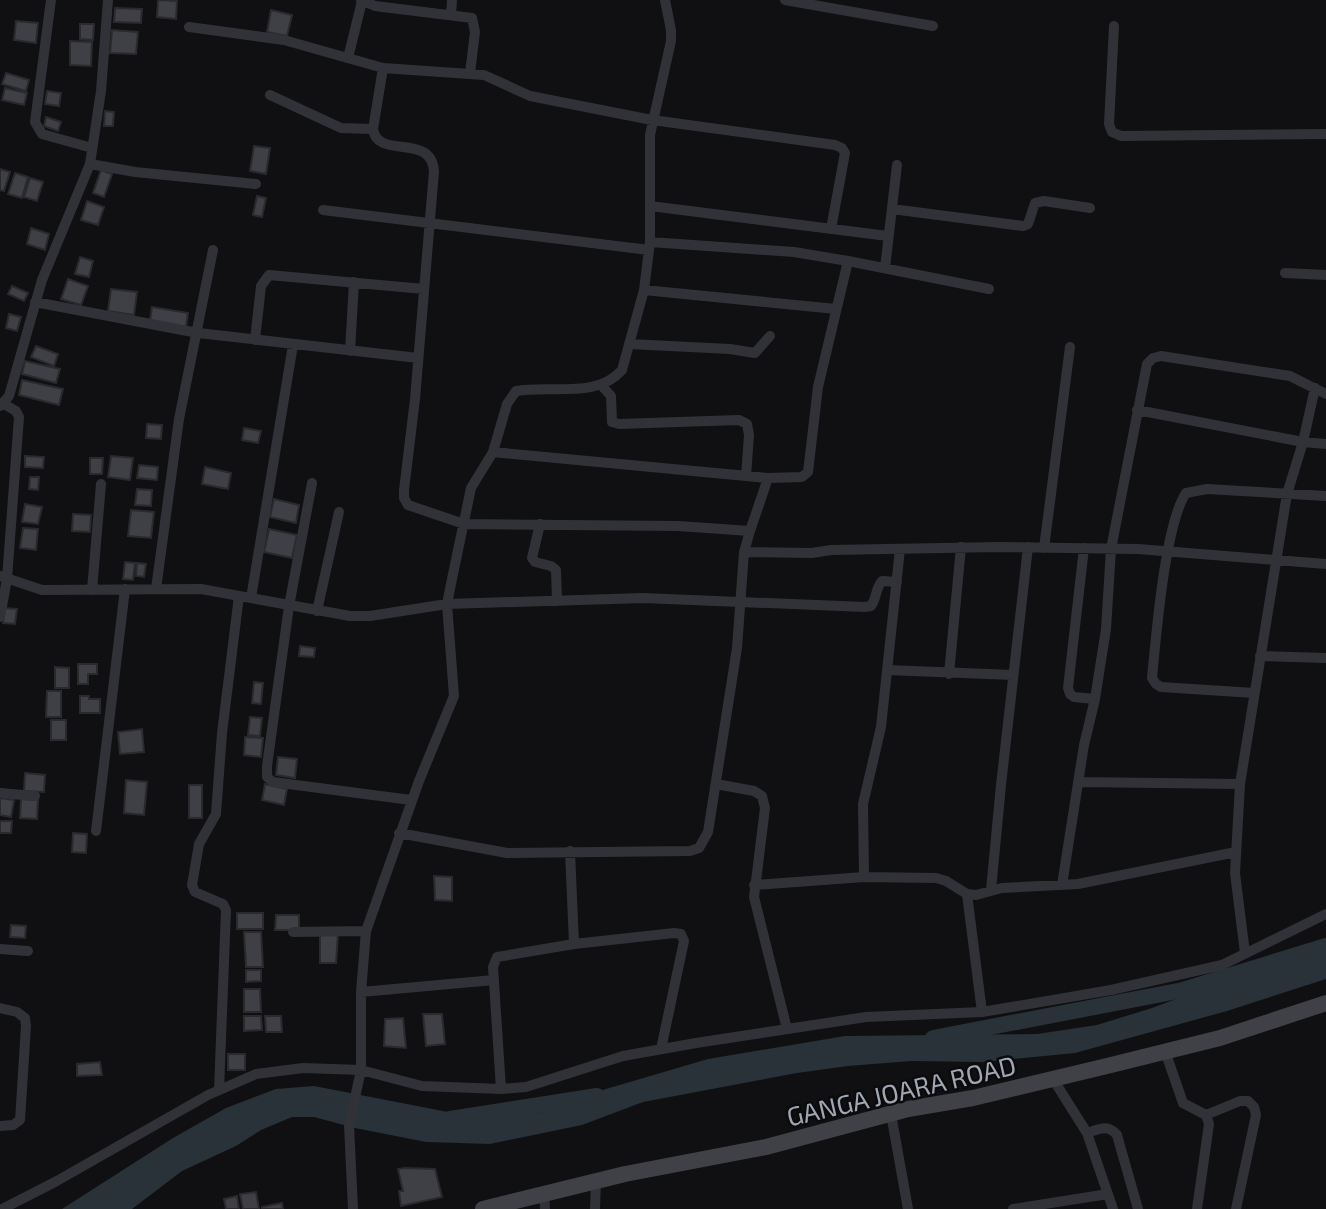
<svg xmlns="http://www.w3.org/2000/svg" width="1326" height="1209" viewBox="0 0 1326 1209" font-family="'Exo 2',sans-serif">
<rect width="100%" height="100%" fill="#101012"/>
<path fill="#283238" d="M1326 943V979L1227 1011 1075 1053 983 1062 911 1061 848 1066 797 1073 643 1102 582 1125 490 1144 426 1142 355 1128 314 1117H292L261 1130 236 1146 182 1171 132 1209H62L173 1138 226 1108 276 1089 314 1086 484 1119 540 1113 606 1089 708 1059 845 1036 1037 1034 1097 1025 1152 1008Z"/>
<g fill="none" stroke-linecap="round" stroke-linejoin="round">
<path stroke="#283238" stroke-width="16" d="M933 1038 1183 990 1326 946
M450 1119 597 1096"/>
</g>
<path fill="#3e4045" stroke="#2a2a2e" stroke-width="2" d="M158 0 177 1 176 19 157 17Z
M115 8 142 9 141 23 114 22Z
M271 10 292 15 287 36 267 32Z
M16 21 38 23 36 43 14 40Z
M80 24H94L93 40 80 39Z
M112 30 138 32 136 54 110 53Z
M70 41 92 42 91 66 70 65Z
M6 73 29 80 26 91 2 84Z
M5 88 27 93 24 105 2 100Z
M47 91 61 93 59 106 45 104Z
M105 111 114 112 113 126H104Z
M46 117 61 122 58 131 44 126Z
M254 146 270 148 266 174 250 171Z
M0 169 10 172 4 191 0 190Z
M101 170 112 174 104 197 93 193Z
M15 173 28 177 22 198 8 194Z
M30 178 43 182 37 201 24 197Z
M257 196 266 198 262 217 253 215Z
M87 201 104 207 98 225 81 220Z
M31 228 49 234 45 250 27 244Z
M80 257 93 261 89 277 75 274Z
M68 279 88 286 81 305 61 299Z
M12 286 28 293 24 301 8 294Z
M111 289 137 292 134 315 108 311Z
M152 307 188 313 186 327 150 321Z
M9 314 21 317 17 331 6 328Z
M36 346 58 354 54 366 31 357Z
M25 361 60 369 56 383 22 374Z
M22 380 63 389 59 405 19 395Z
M147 424 162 425 161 439 146 438Z
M244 428 261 431 258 443 242 440Z
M25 456 44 457 43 468 25 467Z
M111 456 133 458 130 480 108 477Z
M90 458H103L102 474H90Z
M139 465 158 467 157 480 137 478Z
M205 467 231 473 228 489 202 484Z
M30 477H39L38 490 29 489Z
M137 489 152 490 151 506 135 505Z
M274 499 299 505 296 523 270 517Z
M25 504 42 507 38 524 22 522Z
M131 510 154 512 151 538 128 536Z
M73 514 91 515 90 532 72 531Z
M23 528 38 529 36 550 20 548Z
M269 529 297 535 292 558 264 552Z
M125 562 135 563 133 580 123 579Z
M137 563 146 564 144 577 136 576Z
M4 608 17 609 15 624 3 623Z
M300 646 315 648 314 657 299 656Z
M78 664H97V674H88V684H78Z
M55 667 69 668V688H55Z
M254 682 263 683 261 704 252 703Z
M47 691H61V717H46Z
M80 696H89V699H100V713H80Z
M250 717 262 718 260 736 248 735Z
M51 720H66V740H51Z
M142 729 144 752 120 754 118 732Z
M245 737 263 738 261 757 244 755Z
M278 757 297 759 295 778 276 775Z
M25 773 45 775 44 792 24 791Z
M126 780 147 782 144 815 124 813Z
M265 784 287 789 284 805 262 800Z
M189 785H202V818H189Z
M0 798 14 800 11 817 0 815Z
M21 799 38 800 37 819 20 818Z
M0 821H12L11 833H0Z
M73 833 87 834 86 853 72 852Z
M434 876 452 877V901L435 900Z
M237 913H263V929H237Z
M276 915H299V930H275Z
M11 925 26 926 25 938 10 937Z
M244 932H261L263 967H246Z
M320 934H338L336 963H320Z
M246 970H261V981L246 982Z
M244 989H260L261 1012H244Z
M423 1014H442L445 1044 426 1046Z
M244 1016H261L262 1030 244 1031Z
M265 1016H281L282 1032H266Z
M403 1018 406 1048 384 1046 385 1019Z
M228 1054H245V1070H228Z
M100 1062 102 1075 77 1076V1064Z
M405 1168 435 1169 442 1197 401 1206 399 1191H403L398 1169Z
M256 1192 259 1209H243L240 1194Z
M237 1196 239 1209H226L224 1199Z
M282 1203 283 1209H262V1207Z"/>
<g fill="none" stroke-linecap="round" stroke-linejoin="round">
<path stroke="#313237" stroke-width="10" d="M51 0 35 122 42 134 92 148
M361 0 375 6 472 18 475 32 470 73
M665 0 671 30V41L650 135V242L644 290 622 370C597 399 551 385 516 391L507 404 493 452 471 488 452 579 447 604 454 696 419 781 366 931 361 992V1070L422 1086 501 1089 526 1087 623 1056 696 1043 866 1017 982 1012 1111 990 1222 965 1326 914
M785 0 933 26
M451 15 452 0
M1114 26 1109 124 1112 132 1121 136 1326 134
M189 27 284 40 383 68 484 75 530 96 652 120 835 145 842 148 845 153 831 229
M348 58 362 1
M383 68 373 129C377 160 431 132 434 171L415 399 404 490V498L408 505 464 524 678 526 750 531 768 478 802 477 808 472 818 387 848 261 794 252 650 242
M270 95 341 128 373 129
M90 164 135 172 256 184
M650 206 888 236
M892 209 1023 226 1028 224 1035 203 1044 201 1090 208
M323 210 649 250
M848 261 989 289
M885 268 897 165
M1285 273 1326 275
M644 290 836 309
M35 302 198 333 418 358
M255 340 261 286 269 275 424 289
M629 344 730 349 755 353 770 336
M350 351 354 282
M601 385 611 396 612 422 619 424 739 420 747 424 749 435 746 476
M0 406 9 396 42 280 90 164 101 91 108 0
M1137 410 1303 442 1326 444
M493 452 768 478
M312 483 289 606 267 766V777L273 782 411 800
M540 524 532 558 535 562 551 566 556 570 557 601
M1044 548 1070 347
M1084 548 1068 688 1070 694 1074 697 1095 699
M744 552 812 553 831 550 999 547 1138 549 1326 564
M0 576 42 590 201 589 350 616H370L447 604 643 598 865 607 871 606C877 598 875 589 882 581L897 582
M156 589 179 419 213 250
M92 590 101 484
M251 598 293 345
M317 611 339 512
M0 617 7 579 19 417 16 411 4 404
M1260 656 1326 658
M887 670 1013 675
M949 674 961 547
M1254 693 1161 687 1156 684 1152 678C1156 637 1165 524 1186 493L1207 489 1326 496
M1078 782 1240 784
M716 784 754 791 762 796 765 808 754 897 787 1029
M0 793 35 796
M96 831 125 589
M399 833 507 853 690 851 699 848 708 832 737 648 744 552 750 531
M570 851 574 944
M864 877 863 804 881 727 900 549
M754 885 864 877 936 878 946 881 967 894 976 895 1002 888 1078 884 1236 852
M1062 885 1084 745 1095 699 1106 629 1111 549 1147 364 1153 358 1161 356 1290 376 1326 394
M991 890 1001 785 1028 547
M967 894 982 1012
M293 932 366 931
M0 949 28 951
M1245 953 1235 873 1240 784 1287 494 1303 442 1315 388
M361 992 494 980
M0 1008 17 1012 25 1018 26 1026 20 1120 13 1125 0 1126
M1165 1051 1183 1103 1206 1115 1209 1124 1197 1209
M1053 1079 1087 1133 1113 1209
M501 1089 493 967 497 957 574 944 674 933 681 934 684 941 661 1049
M219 1090 226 910 223 904 195 892 192 885 199 844 216 814 222 733 239 596
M891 1114 908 1209
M1206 1115 1240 1101H1248L1254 1107 1256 1115 1236 1209
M1087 1133C1099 1129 1108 1124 1117 1135L1138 1209
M544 1193 545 1209
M2 1209 55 1182 208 1095 256 1074 303 1068 361 1070 349 1125 353 1209
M595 1209 596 1181
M1013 1209 1108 1194"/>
<path stroke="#3f4147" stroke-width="16" d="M483 1209 625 1174 766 1147 908 1109 973 1098 1107 1066 1220 1038 1326 1003"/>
</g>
<g text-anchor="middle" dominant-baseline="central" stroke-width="5" stroke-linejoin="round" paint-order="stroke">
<g font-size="26" fill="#a0a7b3" stroke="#0b0b0d">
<text transform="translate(901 1090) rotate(-13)">GANGA JOARA ROAD</text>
</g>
</g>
</svg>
